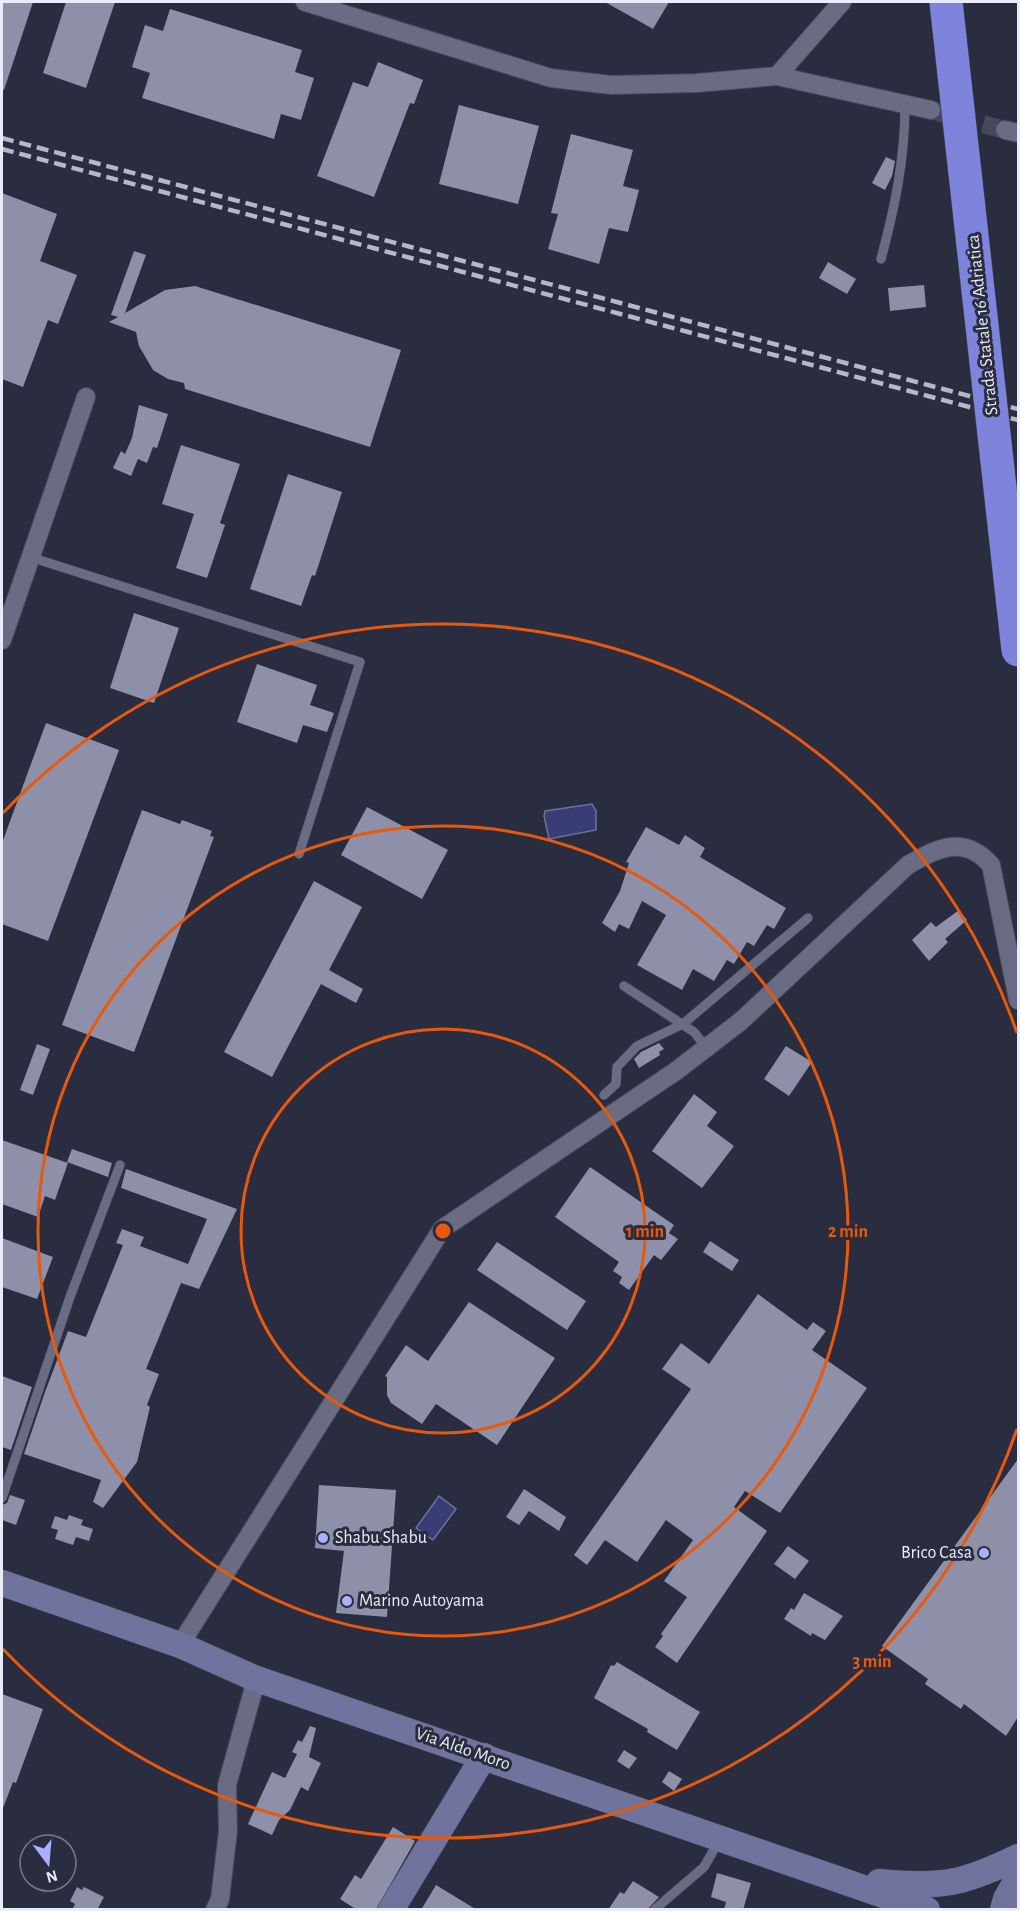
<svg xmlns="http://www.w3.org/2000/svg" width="1020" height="1911" viewBox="0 0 1020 1911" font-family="'Alegreya Sans',sans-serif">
<rect width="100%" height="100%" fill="#2a2c3f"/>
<path fill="#3a3c76" stroke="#6f719d" stroke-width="1.5" d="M592 804 596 811V830L549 839 544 816 545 811Z
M439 1496 456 1509 433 1540 416 1528Z"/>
<path fill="#8d90a8" d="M2 2H33L4 90H2Z
M66 2H115L86 88 43 73Z
M605 2H669L653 29Z
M170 9 302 50 295 72 314 78 301 120 281 114 274 139 142 98 150 73 132 67 145 25 163 31Z
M378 62 423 80 414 104 410 103 374 197 317 176 353 82 368 87Z
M459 105 539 126 518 204 439 184Z
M571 134 633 150 623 186 639 190 628 232 609 228 599 264 548 249 558 214 551 213Z
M886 157 895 161 892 176 885 190 872 183Z
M2 193 57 214 40 261 77 275 58 324 48 320 23 387 2 379Z
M134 251 146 255 125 313 165 290 195 286 401 350 370 447 185 389 184 383 168 379 153 370 139 346 136 332 109 322 118 317 111 315Z
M828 262 856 279 847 294 819 278Z
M924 285 926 307 890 311 888 288Z
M139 405 168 414 157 448 153 447 147 463 138 459 131 476 113 468 121 451 125 454 132 438Z
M181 445 240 464 220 523 225 525 207 578 176 568 194 514 162 504Z
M288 474 342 492 315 576 312 575 301 606 250 589Z
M134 613 179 628 154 703 110 688Z
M257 664 317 685 310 705 334 713 327 732 303 725 297 743 237 722Z
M46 723 119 750 48 941 2 924V843Z
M367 807 448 850 422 899 341 855Z
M142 810 180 824 182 820 212 831 210 836 214 837 134 1052 62 1025Z
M646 827 679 845 685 835 705 848 700 857 786 908 774 929 767 925 754 946 747 942 734 964 727 960 714 981 693 969 682 990 637 965 666 915 642 901 629 929 619 924 615 932 602 923 620 891 629 863 626 862Z
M314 881 362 907 329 970 363 989 356 1003 321 984 272 1077 224 1052Z
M959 910 967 920 945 939 948 942 929 961 912 940 931 922 936 927Z
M659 1043 664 1049 659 1052 660 1055 639 1068 634 1059 641 1052Z
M37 1044 50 1049 33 1095 20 1090Z
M786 1046 812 1062 789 1096 764 1079Z
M694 1094 717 1112 707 1126 734 1146 702 1188 652 1151Z
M2 1140 68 1163 55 1200 45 1196 38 1217 2 1204Z
M72 1149 112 1163 108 1177 67 1162Z
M590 1167 674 1225 669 1233 678 1239 661 1260 654 1255 629 1290 619 1283 622 1277 613 1271 619 1262 555 1217Z
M126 1169 237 1209 199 1289 181 1283 146 1369 159 1374 147 1405 150 1407 137 1462 103 1508 93 1502 101 1480 24 1454 45 1392 68 1331 86 1337 123 1245 116 1243 122 1229 144 1237 140 1246 188 1264 207 1219 121 1188Z
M2 1238 53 1257 37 1299 2 1287Z
M710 1241 739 1260 732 1271 703 1252Z
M497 1242 586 1301 567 1330 477 1270Z
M758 1294 807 1330 813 1322 826 1331 812 1350 867 1388 780 1513 745 1491 734 1507 767 1531 677 1663 655 1647 663 1636 661 1634 687 1597 664 1581 693 1540 666 1520 637 1562 605 1540 587 1565 574 1555 691 1389 662 1369 681 1343 709 1364Z
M469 1302 555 1358 497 1445 436 1404 422 1424 391 1403 387 1395V1377L385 1376 406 1345 428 1361Z
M2 1376 32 1387 11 1450 2 1447Z
M1018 1459V1717L1006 1736 964 1704 961 1709 925 1684 928 1679 882 1646Z
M319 1485 396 1490 387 1617 336 1613 344 1551 315 1548Z
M524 1489 566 1517 559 1531 529 1511 519 1525 506 1517Z
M10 1495 25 1500 16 1525 2 1520V1505L7 1503Z
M69 1515 83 1520 81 1525 93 1529 89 1541 76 1537 73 1545 55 1539 58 1530 51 1528 55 1516 67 1520Z
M788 1546 809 1561 795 1579 774 1564Z
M804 1593 843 1616 825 1640 812 1633 811 1636 784 1619 791 1608 794 1610Z
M617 1662 700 1712 677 1750 647 1732 648 1729 594 1698 611 1665 614 1666Z
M2 1694 43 1709 16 1783 13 1782 3 1808Z
M310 1726 316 1728 309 1757 321 1763 308 1791 301 1787 290 1810 279 1820 272 1835 248 1824 272 1772 285 1778 297 1754 292 1752 298 1740 302 1742Z
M624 1750 637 1758 629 1769 617 1761Z
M669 1771 682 1779 674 1791 662 1782Z
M393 1827 415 1841 376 1910H357L340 1899 355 1875 361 1879Z
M717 1873 751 1883 743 1910H724L726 1902 711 1897Z
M633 1881 659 1897 647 1910H608L620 1892 624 1894Z
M436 1885 477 1910H421Z
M77 1887 82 1890 84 1887 104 1897 97 1910H72L75 1904 70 1901Z"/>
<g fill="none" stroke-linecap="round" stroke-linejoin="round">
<path stroke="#47495b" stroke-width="18" stroke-dasharray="18 9" stroke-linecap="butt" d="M931 110 1005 130"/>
<defs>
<path id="lane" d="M881 259C895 207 905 158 905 105
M30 557 360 662 299 854
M624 986 694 1032 706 1047
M604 1095 616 1084 617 1067 637 1046 683 1024 808 918
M2 1498 70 1297 120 1165
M654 1910 704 1867 720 1839"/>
<path id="street" d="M305 2 551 78 611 85 697 83 777 76 931 110
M777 76 842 2
M1005 130 1018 133
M2 640 86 397
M180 1645 442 1229 676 1071 741 1021 908 865C938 848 964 834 991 865L1018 1000
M215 1910 220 1899 228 1831 227 1785 253 1691 254 1678"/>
<path id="secondary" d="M2 1583 180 1645 254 1678 927 1910
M879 1882C941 1888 963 1884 1018 1857
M391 1910 484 1756
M1003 1910 1006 1899 1018 1878"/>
</defs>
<use href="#lane" stroke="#474858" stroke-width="10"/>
<use href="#street" stroke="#474858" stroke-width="20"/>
<use href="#secondary" stroke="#474858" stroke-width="27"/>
<use href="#lane" stroke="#696c82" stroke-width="9"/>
<use href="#street" stroke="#696c82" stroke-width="18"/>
<use href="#secondary" stroke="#6f739d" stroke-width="26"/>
<path stroke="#b6b8c7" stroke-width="4.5" stroke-dasharray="12 6" stroke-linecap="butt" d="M2 138 1018 409
M2 149 1018 420"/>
<defs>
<path id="highway-bridge" d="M946 2 1018 650"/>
</defs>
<use href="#highway-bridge" stroke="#474858" stroke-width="34" stroke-linecap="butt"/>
<use href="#highway-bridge" stroke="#7e84dc" stroke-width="33"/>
</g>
<g fill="none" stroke="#e8590c" stroke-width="3">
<circle cx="443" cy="1231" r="202"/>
<circle cx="443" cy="1231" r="405"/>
<path d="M1017 1429A607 607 0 0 1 3 1649M3 813A607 607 0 0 1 1017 1033"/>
</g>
<g fill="#a9b0fc" stroke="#2a2c3f" stroke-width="2">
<circle cx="323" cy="1538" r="6"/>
<circle cx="984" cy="1553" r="6"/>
<circle cx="347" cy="1601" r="6"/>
</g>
<g text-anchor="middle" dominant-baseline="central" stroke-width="6" stroke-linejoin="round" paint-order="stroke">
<g font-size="18" fill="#eaecf9" stroke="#2a2c3f">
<text transform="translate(983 325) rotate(-96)">Strada Statale 16 Adriatica</text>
<text transform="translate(463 1749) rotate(19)">Via Aldo Moro</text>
</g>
<g font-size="18" fill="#eaecf9" stroke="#2a2c3f" text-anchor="start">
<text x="335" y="1538">Shabu Shabu</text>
<text x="972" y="1553" text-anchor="end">Brico Casa</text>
<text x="359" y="1601">Marino Autoyama</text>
</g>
</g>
<circle cx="443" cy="1231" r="9" fill="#e8590c" stroke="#2a2c3f" stroke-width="3"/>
<g font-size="18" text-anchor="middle" font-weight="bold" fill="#e8590c" stroke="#2a2c3f" stroke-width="6" stroke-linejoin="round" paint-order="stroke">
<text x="645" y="1237">1 min</text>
<text x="848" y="1237">2 min</text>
<text x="872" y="1667">3 min</text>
</g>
<rect width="1020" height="1911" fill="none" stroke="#eaecf9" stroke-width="6"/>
<g transform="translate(48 1863) rotate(164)"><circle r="28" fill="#2a2c3f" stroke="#777989" stroke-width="1.5"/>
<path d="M0-4.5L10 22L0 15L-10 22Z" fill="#a9b0fc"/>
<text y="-9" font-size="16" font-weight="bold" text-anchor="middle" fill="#eaecf9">N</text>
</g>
</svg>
